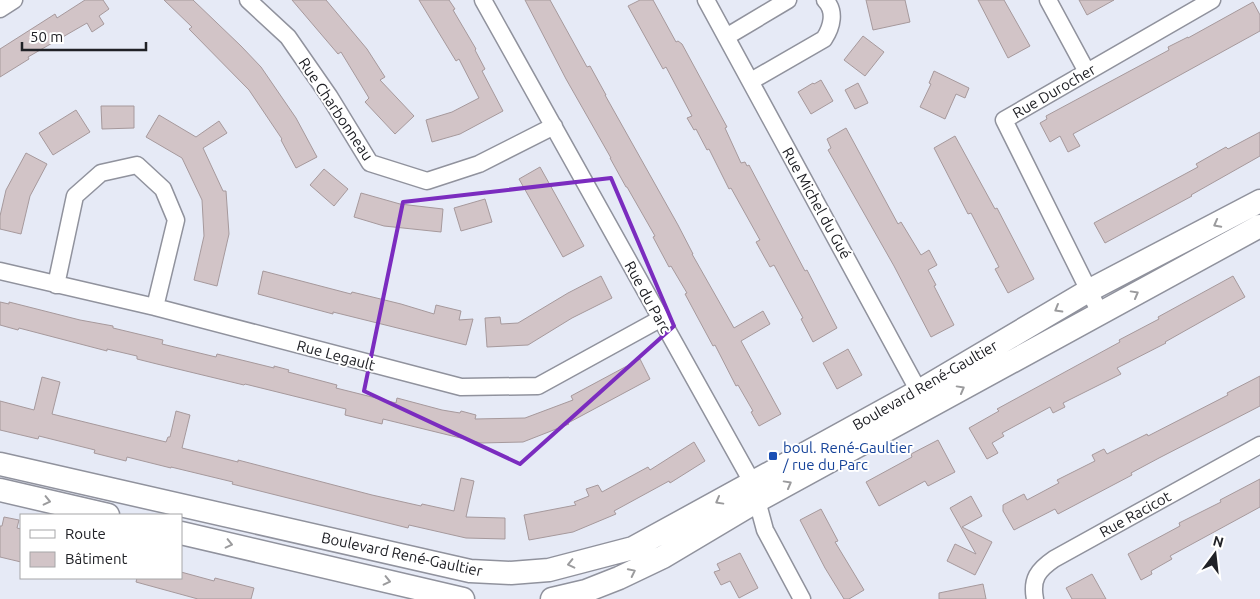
<svg xmlns="http://www.w3.org/2000/svg" width="1260" height="599" viewBox="0 0 1260 599" font-family="Ubuntu,sans-serif">
<rect width="100%" height="100%" fill="#e6eaf6"/>
<path fill="#d2c4c7" stroke="#a6999c" d="M85 0H103L109 9 99 16 104 24 92 32 87 23 28 57 29 59 0 77V49L55 14 57 18Z
M164 0H193L241 46 261 67 296 118 317 157 296 168 281 140 282 139 249 90 189 29 192 27Z
M292 0H326L367 49 385 77 380 80 414 116 395 134 365 102 369 98 341 52 338 54Z
M419 0H449L455 9 453 10 476 49 475 50 485 69 482 71 503 111 460 134 432 142 426 120 452 112 479 98 459 59 456 61Z
M525 0H550L587 67 590 66 606 95H605L678 225 693 254H692L734 328 763 311 770 324 741 341 781 414 759 426 751 412 753 411 738 385 736 386 715 345 713 346 685 294 687 293 671 266 669 267 653 237 655 236 627 187H626L610 158H611L566 79Z
M640 0H653L676 42 678 41 682 44 727 127 725 128 741 163 745 162 747 166 749 165 805 271 807 270 837 328 813 342 801 319 803 318 774 265 770 267 756 242 760 240 731 188 729 189 709 149 707 150 696 129 694 130 687 118 692 116 666 67 663 69 628 6Z
M866 0H905L910 22 873 30Z
M978 0H1004L1030 46 1008 58Z
M1079 0H1114L1087 15Z
M1253 2 1260 15V31L1073 134 1080 146 1068 152 1060 136 1050 142 1040 123 1047 119 1046 116 1169 50 1168 47 1188 37V38Z
M863 36 884 52 865 76 844 60Z
M934 71 969 88 965 98 956 94 945 119 920 107 931 84 929 83Z
M821 80 833 101 811 114 798 92 813 83 814 84Z
M858 83 868 103 855 109 845 90Z
M101 106H134V128L102 129Z
M76 110 90 132 53 155 39 133Z
M159 115 196 137 219 121 227 133 203 148 223 191H226L229 234 217 286 194 280 204 236 202 200 182 158 146 137Z
M846 128 898 224 901 222 921 255 929 250 937 265 928 270 936 285 934 286 954 325 931 337 894 266 828 150 831 148 827 139Z
M1260 132V156L1191 195 1192 196 1105 243 1094 223 1198 167 1196 164 1226 147 1228 149Z
M955 136 995 209 997 208 1034 279 1008 293 995 269 999 267 971 213 968 214 934 148Z
M26 153 47 164 30 196 21 234 0 229V216L6 190Z
M540 167 584 246 563 257 519 179Z
M324 169 348 189 334 206 310 185Z
M361 193 400 204 443 209 441 232 384 226 354 217Z
M485 199 492 222 461 231 454 208Z
M263 271 351 294 352 292 401 304 434 314 436 305 461 311 459 320 473 319 466 345 333 312V314L258 294Z
M601 276 612 298 572 318 528 345 487 347 485 318 500 317 501 324 518 323 568 293Z
M1233 276 1245 297 1165 342 1166 343 1117 368 1121 374 1063 403 1065 407 1053 413 1050 407 1002 433 1004 436 992 443 998 453 987 459 969 428 999 411 997 409 1120 342 1119 340 1159 319 1158 317Z
M0 302 9 304V302L80 320 113 326V328L163 340 162 344 216 357 217 354 274 368V366L289 370 288 372 337 385 336 388 396 403 397 398 442 410 460 413 461 411 476 415 475 419 525 418 573 400 571 396 640 359 650 379 568 423 569 424 523 442 481 443 383 419 382 424 345 415 346 409 245 384 244 385 157 364 137 359V356L107 349V351L19 328 18 330 0 325Z
M848 349 862 375 837 389 823 363Z
M1260 376V406L1159 458 1131 473 1132 475 1058 514 1055 509 1014 530 1003 511V505L1024 494 1027 500 1059 483 1057 480 1095 461 1092 455 1104 449 1107 454 1147 434 1148 436 1228 395 1227 393Z
M42 377 60 382 52 414 166 442 168 437H170L176 411 190 415 182 448 238 462V460L372 495 421 506 422 504 454 511 461 478 474 481 466 517 505 518V539L466 538 409 525 408 528 232 484 233 482 171 467V468L127 457 126 461 94 453 95 450 39 436 38 439 0 430V401L34 410Z
M938 440 955 472 928 486 925 481 879 506 866 482 912 457 911 454Z
M694 442 705 461 670 483 669 481 614 511 616 514 573 532 529 540 524 515 576 505 574 502 589 496 586 489 598 485 602 492 648 467 650 470Z
M1260 479V507L1170 556 1172 559 1151 571 1152 574 1141 580 1128 554 1180 526 1179 523 1221 502 1220 500Z
M971 496 982 516 962 527 992 542 975 575 947 561 955 544 976 554 950 508Z
M821 509 838 541 835 542 864 590 849 599H844L825 568 800 520Z
M4 517 19 520 17 528 21 529V562L0 557V526H2Z
M740 553 758 588 739 598 730 581 721 585 714 572 720 570 717 564Z
M181 572 214 581 215 578 254 588 251 599H198L136 582 137 578H181Z
M1092 574 1106 599H1072L1066 588Z
M983 584 986 599H939V593Z"/>
<g fill="none" stroke-linecap="round" stroke-linejoin="round">
<defs>
<path id="street" d="M248 0 288 37 329 96 370 163 427 181 479 164 554 126
M483 0 752 482 765 530 802 599
M706 0 923 399
M1048 0 1087 72
M0 9 14 0
M726 37 788 0
M751 81 824 39C832 27 836 11 825 0
M0 271 155 307 461 387 538 386 660 319
M56 285 75 196 101 173 137 165 163 189 176 220 155 307
M1100 313 1004 120 1212 0
M1035 599C1031 579 1038 570 1054 559L1260 445"/>
<path id="secondary" d="M0 464 470 571 511 573 549 570 633 548 919 391 1088 291 1260 201
M0 490 108 515
M181 533 463 599
M552 599 586 591 619 578 663 557 757 501 1260 226"/>
</defs>
<use href="#street" stroke="#90929d" stroke-width="19"/>
<use href="#secondary" stroke="#90929d" stroke-width="25"/>
<use href="#street" stroke="#fff" stroke-width="16"/>
<use href="#secondary" stroke="#fff" stroke-width="22"/>
</g>
<defs><path id="oneway-chevron" d="M-2-3.5L2.5 0L-2 3.5" fill="none" stroke-width="1.6" stroke-linecap="round" stroke-linejoin="round" transform="scale(1.25)"/></defs>
<g stroke="#9b9b9d">
<use href="#oneway-chevron" transform="translate(1217 224) rotate(152)"/>
<use href="#oneway-chevron" transform="translate(1135 294) rotate(-29)"/>
<use href="#oneway-chevron" transform="translate(1058 309) rotate(150)"/>
<use href="#oneway-chevron" transform="translate(961 389) rotate(-29)"/>
<use href="#oneway-chevron" transform="translate(788 484) rotate(-29)"/>
<use href="#oneway-chevron" transform="translate(47 501) rotate(13)"/>
<use href="#oneway-chevron" transform="translate(719 501) rotate(151)"/>
<use href="#oneway-chevron" transform="translate(229 544) rotate(13)"/>
<use href="#oneway-chevron" transform="translate(571 564) rotate(167)"/>
<use href="#oneway-chevron" transform="translate(632 572) rotate(-26)"/>
<use href="#oneway-chevron" transform="translate(387 581) rotate(13)"/>
</g>
<path fill="none" stroke="#7b2cbf" stroke-width="4" stroke-linejoin="round" d="M611 178 674 326 520 464 364 391 403 202Z"/>
<rect fill="#1a4fb4" stroke="#fff" stroke-width="2" x="768" y="451" width="10" height="10" rx="2.5"/>
<g text-anchor="middle" dominant-baseline="central" stroke-width="4" stroke-linejoin="round" paint-order="stroke">
<g font-size="15" fill="#202126" stroke="#fff">
<text transform="translate(1054 91) rotate(-30)">Rue Durocher</text>
<text transform="translate(336 109) rotate(56)">Rue Charbonneau</text>
<text transform="translate(817 203) rotate(61)">Rue Michel du Gué</text>
<text transform="translate(648 297) rotate(61)">Rue du Parc</text>
<text transform="translate(336 355) rotate(15)">Rue Legault</text>
<text transform="translate(925 385) rotate(-30)">Boulevard René-Gaultier</text>
<text transform="translate(1135 514) rotate(-29)">Rue Racicot</text>
<text transform="translate(402 554) rotate(12)">Boulevard René-Gaultier</text>
</g>
<g font-size="15" fill="#164399" stroke="#fff" text-anchor="start">
<text x="783" y="447">boul. René-Gaultier<tspan x="783" dy="17">/ rue du Parc</tspan></text>
</g>
</g>
<rect x="20" y="514" width="162" height="65" fill="#ffffff" stroke="#a6a6a8"/>
<rect x="30" y="530" width="25" height="8" fill="#ffffff" stroke="#a6a6a8"/>
<text x="65" y="539" font-size="15" fill="#202126">Route</text>
<rect x="30" y="552" width="25" height="15" fill="#d2c4c7" stroke="#a6a6a8"/>
<text x="65" y="564" font-size="15" fill="#202126">Bâtiment</text>
<g transform="translate(1215 554) rotate(15)" stroke="#ffffff" stroke-width="4" paint-order="stroke">
<path d="M0-4L9 19L0 12L-9 19Z" fill="#202126"/>
<text y="-8" font-size="14" font-weight="bold" text-anchor="middle" fill="#202126">N</text>
</g>
<path d="M22 42v8h124v-8" fill="none" stroke="#202126" stroke-width="2.5"/>
<text x="30" y="42" font-size="15" fill="#202126" stroke="#ffffff" stroke-width="4" paint-order="stroke">50 m</text>
</svg>
